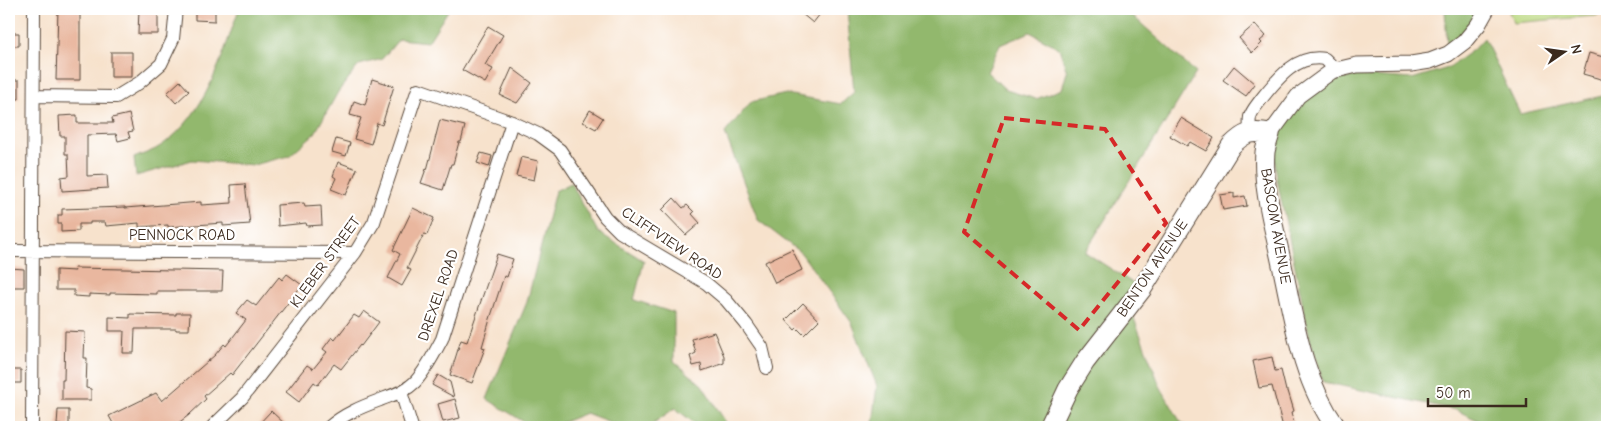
<svg xmlns="http://www.w3.org/2000/svg" width="1616" height="436" viewBox="0 0 1616 436" font-family="'Comic Neue',sans-serif">
<rect width="100%" height="100%" fill="#fff"/>
<filter id="ink" filterUnits="userSpaceOnUse"><feTurbulence type="fractalNoise" baseFrequency=".02" numOctaves="2"/><feDisplacementMap in="SourceGraphic" scale="10" xChannelSelector="R" yChannelSelector="G"/><feConvolveMatrix kernelMatrix="1 2 1 2 8 2 1 2 1" color-interpolation-filters="sRGB"/></filter>
<filter id="wash" filterUnits="userSpaceOnUse"><feTurbulence type="fractalNoise" baseFrequency=".0096" numOctaves="4" result="noise"/><feDisplacementMap in="SourceGraphic" scale="20" xChannelSelector="R" yChannelSelector="G"/><feGaussianBlur stdDeviation="1.12" result="paint"/><feColorMatrix in="noise" values="0 0 0 0 0 0 0 0 0 0 0 0 0 0 0 0 0 1.4 0 .05"/><feComposite in="paint" operator="in"/></filter>
<g filter="url(#wash)">
<rect width="100%" height="100%" fill="#f7e2cc"/>
<path fill="#b9d77e" stroke="#7a804e" d="M1508 9H1607V13L1595 16 1513 23Z"/>
<path fill="#92b86d" stroke="#667146" fill-rule="evenodd" d="M239 9H449L428 42 399 39 382 59 359 65 338 92 315 133 289 156 253 165 192 160 136 176 134 158C143 154 154 151 162 145 206 115 222 56 239 9Z
M847 9H1125L1196 73 1085 252 1134 284 1133 316 1160 386 1180 421 1187 427H865L872 423 877 386 852 323 801 253 758 220 725 133 751 102 786 94 841 104 854 92ZM1030 32 1059 48 1067 72 1062 89 1036 99 1006 90 987 72 1000 45Z
M1445 9H1484L1461 36 1447 45Z
M1484 38 1520 114 1607 95V427H1492L1456 410 1323 382 1310 339 1277 180 1274 152 1285 119 1309 97 1334 81 1359 75 1412 79 1448 68 1474 49Z
M571 183 598 232 644 261 634 300 674 313V361L702 385 729 427H699L675 408 648 427H623L586 413 551 427H532L487 399 527 302 555 191Z"/>
<g id="blocks">
<path fill="#e9b79f" d="M58 9H80V80H56Z
M139 9H158V34H138Z
M195 9H215V21L195 20Z
M796 9H824L813 23Z
M1255 24 1266 36 1260 41 1262 43 1252 53 1239 38Z
M488 26 503 35 485 65 493 69 485 83 462 70Z
M9 33H19V46H9Z
M111 52H132V77H111Z
M1589 53 1607 58V70L1604 80 1583 74Z
M1234 66 1255 84 1246 96 1223 80Z
M512 68 532 83 517 103 500 95Z
M372 79 394 86 382 125 377 123 371 144 354 139 361 118 350 115 354 101 365 105Z
M9 80H19V99H9Z
M180 81 189 91 176 103 167 93Z
M590 110 603 118 596 129 583 122Z
M129 114 133 131 128 132 130 138 118 141 116 134 87 135V176L107 175 108 188 62 191 61 177 69 176 68 154H65V136H60L59 116 77 115V123H113L112 118Z
M1181 118 1214 138 1206 151 1190 142 1187 146 1170 136Z
M440 120 465 126 461 142H459L453 164H451L443 190 421 183 426 169 427 170Z
M336 139 350 143 346 156 332 152Z
M481 153 492 156 489 167 477 163Z
M521 157 538 161 534 180 516 176Z
M338 162 357 169 346 195 331 189 336 178 333 176Z
M245 184 250 224 223 226V223L168 227V225L139 227V223L106 226 105 222H90V224H79V231L61 232V224H58V215H62V209L125 207V208L201 202V205L232 203 231 185Z
M1234 193V198L1245 196 1247 206 1223 210 1220 195Z
M674 198 683 208 687 205 694 212 692 214 700 223 686 235 662 210Z
M304 203 305 207 321 206 322 225 307 226 306 223 278 226 277 205Z
M413 208 434 218 427 235 424 234 407 268 411 270 402 286 388 278 400 254 393 250Z
M792 249 802 270 775 283 765 262Z
M497 254 513 259 507 277 504 276 490 319 482 347 485 348 472 383 450 375 461 340 467 342Z
M10 268 24 269V287H10Z
M74 268 223 271 222 291H157V294L110 293V295L89 294V297L74 296V290H56V270L75 271Z
M287 274 302 285 232 375 230 373 204 396 206 399 189 415 173 427H115L109 416 156 393 162 401 215 355 224 344 226 346 246 320 236 313 247 300 256 306 279 277 282 280Z
M803 303 819 320 804 335 797 328 795 330 786 320Z
M364 311 379 322 361 346 360 345 341 369 334 364 318 385 314 382 299 402 286 392 307 365 313 369 327 352 323 349 332 337 335 340 354 315 359 318Z
M176 313H190L189 330H176V329H135L134 353H123L124 331H109V317L130 318V314L176 315Z
M65 331 85 332 84 358H87L86 388 91 389V400H62V380H64Z
M714 332 724 356V363L702 371 701 364 693 366 690 356 696 353 692 339Z
M1272 357 1275 371 1281 370 1286 391H1288L1294 411 1291 412 1295 427H1283L1272 386 1259 388 1253 361Z
M9 370H21V383H9Z
M438 375 450 382 454 397 432 385Z
M455 399 460 418 443 422 438 404Z
M58 410H69V425H57Z
M271 411 288 427H256Z"/>
</g>
</g>
<g filter="url(#ink)">
<use href="#blocks" fill-opacity="0" stroke="#574638" stroke-width="1"/>
<g fill="none" stroke-linecap="round" stroke-linejoin="round">
<defs>
<path id="minor" d="M34 96 116 97 139 83 161 64 173 39 176 9
M1250 133C1250 128 1249 122 1250 117 1252 110 1258 104 1262 98 1278 78 1297 54 1325 59L1336 70
M9 251 355 253
M401 392 412 427
M32 427 34 9
M212 427 242 398 355 253 374 222 418 89 512 122 538 134 560 150 605 217 620 232 706 283 726 300 746 324 762 347 767 368
M329 427C344 414 361 407 380 400 392 395 405 392 415 382 426 370 434 354 442 339L512 122"/>
<path id="tertiary" d="M1270 134 1298 96 1332 71 1357 65 1411 64 1430 61 1448 54 1464 42 1478 25 1487 9"/>
<path id="primary" d="M1050 427 1068 389 1085 362 1142 289 1231 146C1244 133 1251 130 1270 134 1268 140 1266 146 1265 152 1262 188 1275 230 1282 265 1294 320 1302 380 1336 427"/>
</defs>
<use href="#minor" stroke="#574638" stroke-width="14"/>
<use href="#tertiary" stroke="#574638" stroke-width="17"/>
<use href="#primary" stroke="#574638" stroke-width="21"/>
<use href="#minor" stroke="#fff" stroke-width="12"/>
<use href="#tertiary" stroke="#fff" stroke-width="15"/>
<use href="#primary" stroke="#fff" stroke-width="19"/>
</g>
</g>
<path fill="none" stroke="#d62828" stroke-width="4" stroke-dasharray="10 6" stroke-linejoin="round" d="M1004 118 1105 129 1166 223 1079 330 964 232Z"/>
<g text-anchor="middle" dominant-baseline="central" stroke-width="4.5" stroke-linejoin="round" paint-order="stroke">
<g font-size="15" fill="#3b2a1e" stroke="#fff">
<text transform="translate(1276 226) rotate(80)">BASCOM AVENUE</text>
<text x="182" y="235">PENNOCK ROAD</text>
<text transform="translate(672 243) rotate(34)">CLIFFVIEW ROAD</text>
<text transform="translate(325 262) rotate(-54)">KLEBER STREET</text>
<text transform="translate(1152 268) rotate(-56)">BENTON AVENUE</text>
<text transform="translate(438 295) rotate(-71)">DREXEL ROAD</text>
</g>
</g>
<rect width="1616" height="436" fill="none" stroke="#fff" stroke-width="30"/>
<g transform="translate(1564 52) rotate(77)" stroke="#ffffff" stroke-width="4" paint-order="stroke">
<path d="M0-4L9 19L0 12L-9 19Z" fill="#3b2a1e"/>
<text y="-8" font-size="14" font-weight="bold" text-anchor="middle" fill="#3b2a1e">N</text>
</g>
<path d="M1428 398v8h98v-8" fill="none" stroke="#3b2a1e" stroke-width="2.5"/>
<text x="1436" y="398" font-size="15" fill="#3b2a1e" stroke="#ffffff" stroke-width="4" paint-order="stroke">50 m</text>
</svg>
